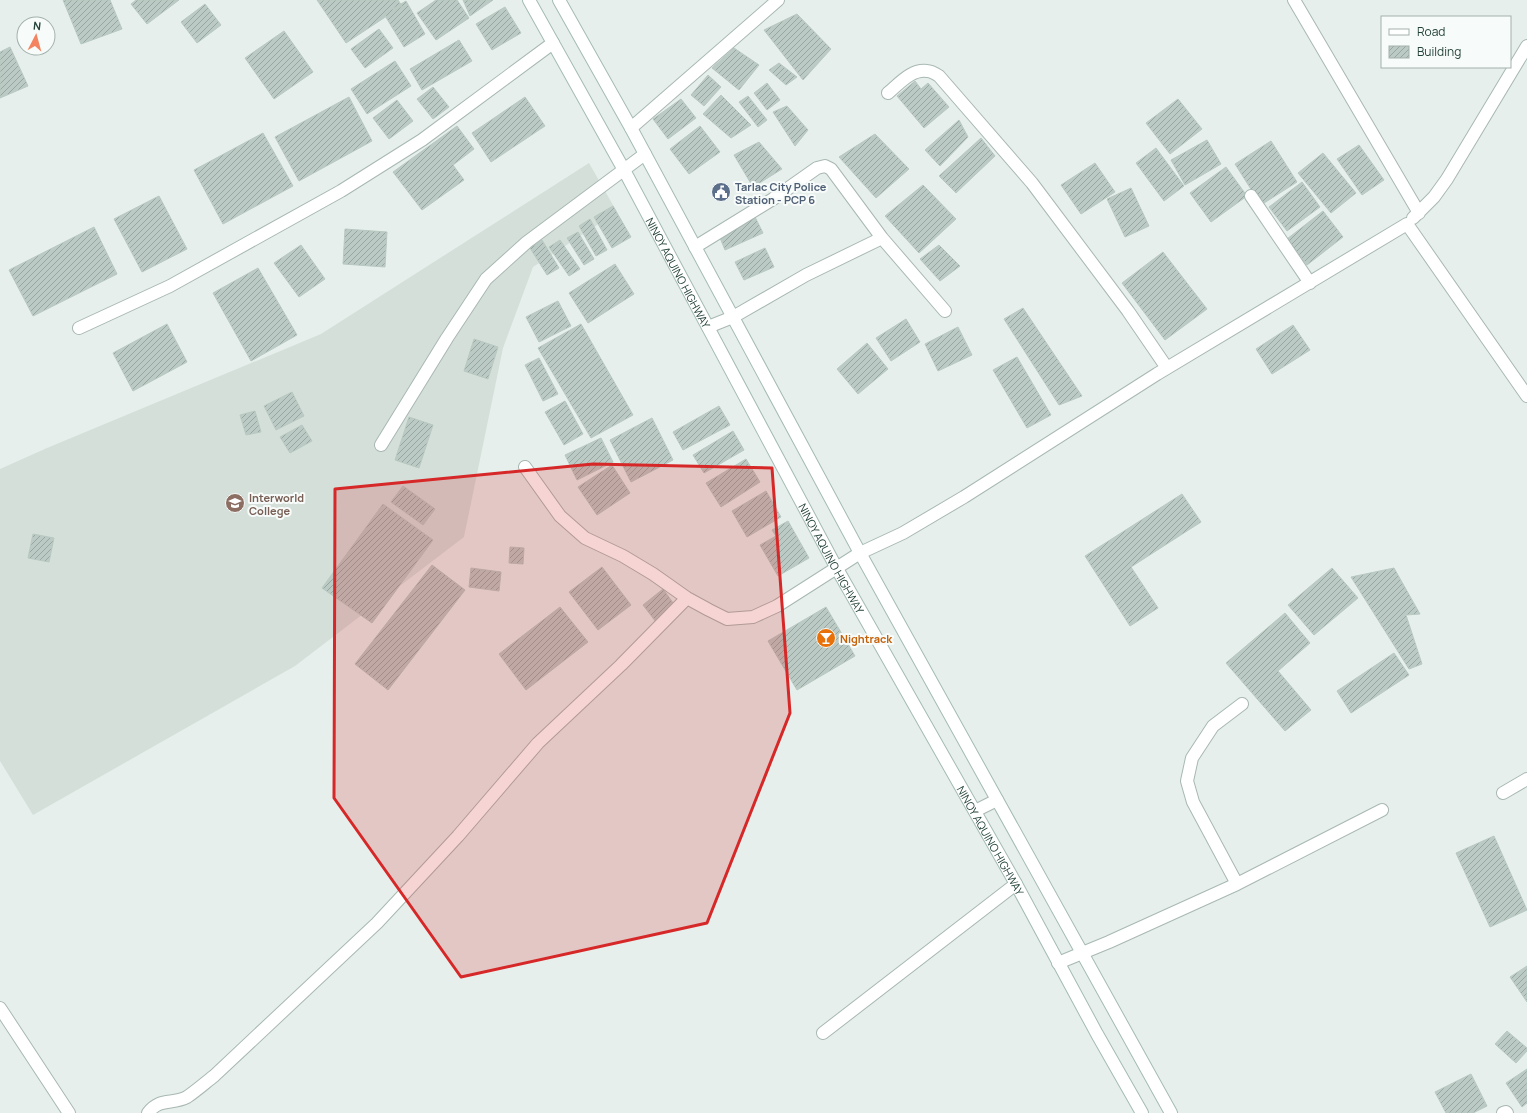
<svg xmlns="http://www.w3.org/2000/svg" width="1527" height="1113" viewBox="0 0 1527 1113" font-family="Manrope,sans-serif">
<defs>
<pattern id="building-hatch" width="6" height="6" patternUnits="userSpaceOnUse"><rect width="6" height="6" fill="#bbcac4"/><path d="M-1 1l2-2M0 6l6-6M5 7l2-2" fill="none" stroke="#98a6a0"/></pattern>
</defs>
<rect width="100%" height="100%" fill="#e6efeb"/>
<path fill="#d4dfda" d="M589 163 617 212 533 267 503 348 464 537 295 666 33 815 0 761V469L47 448 321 334Z"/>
<path fill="url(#building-hatch)" stroke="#b8c9c2" d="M63 0H110L122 29 81 44Z
M136 0H179L147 24 131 4Z
M317 0H398L402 6 346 43Z
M436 0H457L469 18 436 40 417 13Z
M463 0H493L470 16Z
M406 1 425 34 404 47 384 14Z
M205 4 221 25 197 43 181 22Z
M505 7 521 33 492 50 476 24Z
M797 14 831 49 803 80 764 30Z
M379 29 393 48 365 68 351 49Z
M284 31 313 72 274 99 245 58Z
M459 40 472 61 422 90 410 69Z
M10 47 28 86 0 98V52Z
M734 48 759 65 739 90 712 68Z
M395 61 411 86 367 114 351 89Z
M779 63 797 77 786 85 769 70Z
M708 75 721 87 704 106 691 95Z
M915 81 921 89 928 83 949 107 924 128 897 96Z
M767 83 780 100 767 110 754 93Z
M433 87 449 107 433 119 417 99Z
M721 95 751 125 731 138 703 114Z
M748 96 767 120 758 127 739 102Z
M349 97 372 141 299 181 275 137Z
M525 97 545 126 491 162 472 133Z
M681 99 696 118 668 139 653 119Z
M1178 99 1202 129 1170 154 1146 123Z
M397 100 413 121 389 139 373 118Z
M787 106 808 130 795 146 773 112Z
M959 120 968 137 940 166 925 150Z
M457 126 474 149 453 165 464 180 422 210 393 172Z
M700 126 720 152 689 174 670 149Z
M263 133 293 186 223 224 194 170Z
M875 134 909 169 876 198 839 157Z
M981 138 995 156 956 193 939 176Z
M1207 140 1221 164 1185 185 1171 160Z
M1271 141 1297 182 1261 205 1235 164Z
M759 142 782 169 753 187 734 155Z
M1359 145 1384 180 1362 195 1337 159Z
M1156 148 1184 186 1164 201 1136 163Z
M1323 153 1356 193 1331 213 1298 173Z
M1095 163 1115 192 1081 214 1061 185Z
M1226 167 1247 196 1211 222 1190 193Z
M1302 182 1320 207 1287 231 1269 207Z
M923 185 956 219 919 253 885 216Z
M1131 188 1149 226 1125 237 1107 199Z
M159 196 187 249 142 272 114 219Z
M613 206 631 237 612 248 594 217Z
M1323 211 1343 237 1307 265 1287 239Z
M755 217 763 233 725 250 718 233Z
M590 219 607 250 596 256 579 226Z
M94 227 117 274 33 316 9 270Z
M345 229 387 232 385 267 343 264Z
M578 232 594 259 584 265 567 238Z
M542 240 559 268 547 275 530 248Z
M560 240 580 269 569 276 549 247Z
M301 245 325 279 299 297 274 263Z
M939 245 960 266 940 281 920 259Z
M765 248 774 267 744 280 735 262Z
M1163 252 1207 309 1165 340 1122 283Z
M615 264 634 294 588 323 569 293Z
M258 268 297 335 251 361 213 293Z
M558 301 571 326 539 342 526 317Z
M1023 308 1082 396 1059 405 1004 319Z
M906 319 920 342 891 361 876 338Z
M167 324 187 362 133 391 113 353Z
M581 324 633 415 591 438 538 348Z
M1293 325 1310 350 1272 374 1256 349Z
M958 327 972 355 938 371 925 344Z
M474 339 498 347 488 379 464 371Z
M867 343 888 369 858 394 837 369Z
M1017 357 1051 415 1027 428 993 370Z
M539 358 558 394 543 401 525 365Z
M292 392 304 416 276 430 264 406Z
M565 401 583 434 564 445 545 412Z
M719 406 730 425 683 450 673 432Z
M255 411 261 432 246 435 240 415Z
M409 417 433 425 419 468 395 460Z
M652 418 673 460 631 482 610 440Z
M302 425 312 441 290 453 280 437Z
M733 431 744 450 704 473 693 455Z
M601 438 613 462 577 480 565 455Z
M746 459 760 482 721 507 706 483Z
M612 465 630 493 597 515 578 487Z
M403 486 435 509 423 525 391 502Z
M766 491 781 517 747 537 732 511Z
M1182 494 1201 522 1131 567 1158 608 1130 626 1085 556Z
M383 504 433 540 372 623 322 588Z
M788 521 809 558 778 576 760 545 776 536 772 530Z
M33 534 54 538 49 562 28 558Z
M510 547 524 548 523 564 509 563Z
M432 565 465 590 388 690 355 664Z
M602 567 631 605 598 630 569 592Z
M471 568 501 572 499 591 469 587Z
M1332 568 1358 598 1314 635 1288 605Z
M1394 568 1420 614 1406 615 1422 664 1409 669 1351 577Z
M663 589 676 607 656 622 643 605Z
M560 607 588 642 526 690 499 654Z
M826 607 855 656 797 690 768 641Z
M1285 613 1310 643 1278 671 1311 710 1285 731 1226 663Z
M1394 653 1409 675 1351 713 1337 691Z
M1494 836 1527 910 1490 927 1456 853Z
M1527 966V1002L1510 977Z
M1507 1031 1527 1048V1051L1516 1063 1495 1044Z
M1527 1069V1103L1522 1107 1506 1083Z
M1471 1074 1487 1106 1473 1113H1446L1435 1092Z"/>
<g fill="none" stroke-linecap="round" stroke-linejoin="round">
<defs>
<path id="service" d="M381 445 447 338 486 279 527 242 645 154
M975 811 997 800"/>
<path id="minor" d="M1294 0 1419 213
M888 93C899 84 911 69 927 71 931 71 936 74 939 76L1032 183 1128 311 1167 368
M631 128 778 0
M1251 196 1310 283
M1413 218 1434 197 1447 179 1527 46
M695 247 773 199 817 168 825 166 831 169 882 238 945 311
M708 327 733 317 806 275 882 238
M79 328 170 286 341 191 422 140 553 43
M525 467 560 516 585 538 623 556 653 574 687 598 709 610 727 619 753 617 777 606 860 553 903 533 964 497 1157 374 1407 224 1527 396
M1503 793 1527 779
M1237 884 1193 802 1187 781 1192 758 1213 726 1242 704
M1058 963 1109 942 1237 884 1382 810
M0 1008 69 1113
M823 1033 1016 884
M148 1113C160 1097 172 1105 187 1097 196 1091 205 1083 214 1076L377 923 458 836 538 743 621 665 687 598
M1503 1113 1506 1112 1507 1113"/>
<g id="secondary">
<path id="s1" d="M529 0 624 170 836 567 1016 884 1097 1034 1142 1113"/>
<path d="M559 0 631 128 860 553 1171 1113"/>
</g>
</defs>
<use href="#service" stroke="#a8b8b2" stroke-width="14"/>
<use href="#minor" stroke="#a8b8b2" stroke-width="14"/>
<use href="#secondary" stroke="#a4bbb3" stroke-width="14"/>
<use href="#service" stroke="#fff" stroke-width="12"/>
<use href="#minor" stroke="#fff" stroke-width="12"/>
<use href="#secondary" stroke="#fff" stroke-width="12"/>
</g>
<path fill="#d62828" fill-opacity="0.2" stroke="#d62828" stroke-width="3" stroke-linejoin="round" d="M593 464 772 468 790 713 707 923 461 977 334 798 335 489Z"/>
<defs>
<symbol id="civic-disc" viewBox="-11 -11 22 22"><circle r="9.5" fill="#5c6f8a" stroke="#f7fbf9"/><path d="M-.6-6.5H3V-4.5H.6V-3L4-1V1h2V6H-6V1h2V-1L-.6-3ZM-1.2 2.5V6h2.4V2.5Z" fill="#fff"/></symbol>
<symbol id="university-disc" viewBox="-11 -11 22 22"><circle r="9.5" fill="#8d6e63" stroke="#f7fbf9"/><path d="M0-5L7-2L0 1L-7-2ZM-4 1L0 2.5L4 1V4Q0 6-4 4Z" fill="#fff"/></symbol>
<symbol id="bar-disc" viewBox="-11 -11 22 22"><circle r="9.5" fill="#e8710a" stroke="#f7fbf9"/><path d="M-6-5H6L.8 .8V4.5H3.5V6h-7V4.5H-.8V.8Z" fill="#fff"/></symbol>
</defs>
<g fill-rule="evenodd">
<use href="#civic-disc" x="710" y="181" width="22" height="22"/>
<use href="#university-disc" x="224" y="492" width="22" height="22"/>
<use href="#bar-disc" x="815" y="627" width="22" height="22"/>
</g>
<g text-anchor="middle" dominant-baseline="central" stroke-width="4" stroke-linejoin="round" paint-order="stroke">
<g font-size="11" font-weight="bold" fill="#4e5e75" stroke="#f7fbf9" text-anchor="start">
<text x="735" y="186">Tarlac City Police<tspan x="735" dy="13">Station - PCP 6</tspan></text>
</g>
<g font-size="11" fill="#24423a" stroke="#f7fbf9">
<text stroke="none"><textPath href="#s1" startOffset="311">NINOY AQUINO HIGHWAY</textPath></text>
<text stroke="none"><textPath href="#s1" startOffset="635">NINOY AQUINO HIGHWAY</textPath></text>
<text stroke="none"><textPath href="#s1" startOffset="959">NINOY AQUINO HIGHWAY</textPath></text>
</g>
<g font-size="11" font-weight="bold" fill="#785e54" stroke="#f7fbf9" text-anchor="start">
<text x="249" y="497">Interworld<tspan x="249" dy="13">College</tspan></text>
</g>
<g font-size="11" font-weight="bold" fill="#c56008" stroke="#f7fbf9" text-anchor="start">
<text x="840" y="638">Nightrack</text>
</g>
</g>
<rect x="1381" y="16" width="130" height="52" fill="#f7fbf9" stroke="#a3b1ad"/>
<rect x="1389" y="29" width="20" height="6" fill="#ffffff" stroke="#a3b1ad"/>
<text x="1417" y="36" font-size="12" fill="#24423a">Road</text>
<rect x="1389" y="46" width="20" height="12" fill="url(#building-hatch)" stroke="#a3b1ad"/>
<text x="1417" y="56" font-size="12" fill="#24423a">Building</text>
<g transform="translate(36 36) rotate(6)"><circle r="19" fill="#f7fbf9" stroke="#a3b1ad"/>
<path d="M0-3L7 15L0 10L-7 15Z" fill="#f4845f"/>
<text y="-6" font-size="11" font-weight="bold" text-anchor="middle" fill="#24423a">N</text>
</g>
</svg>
